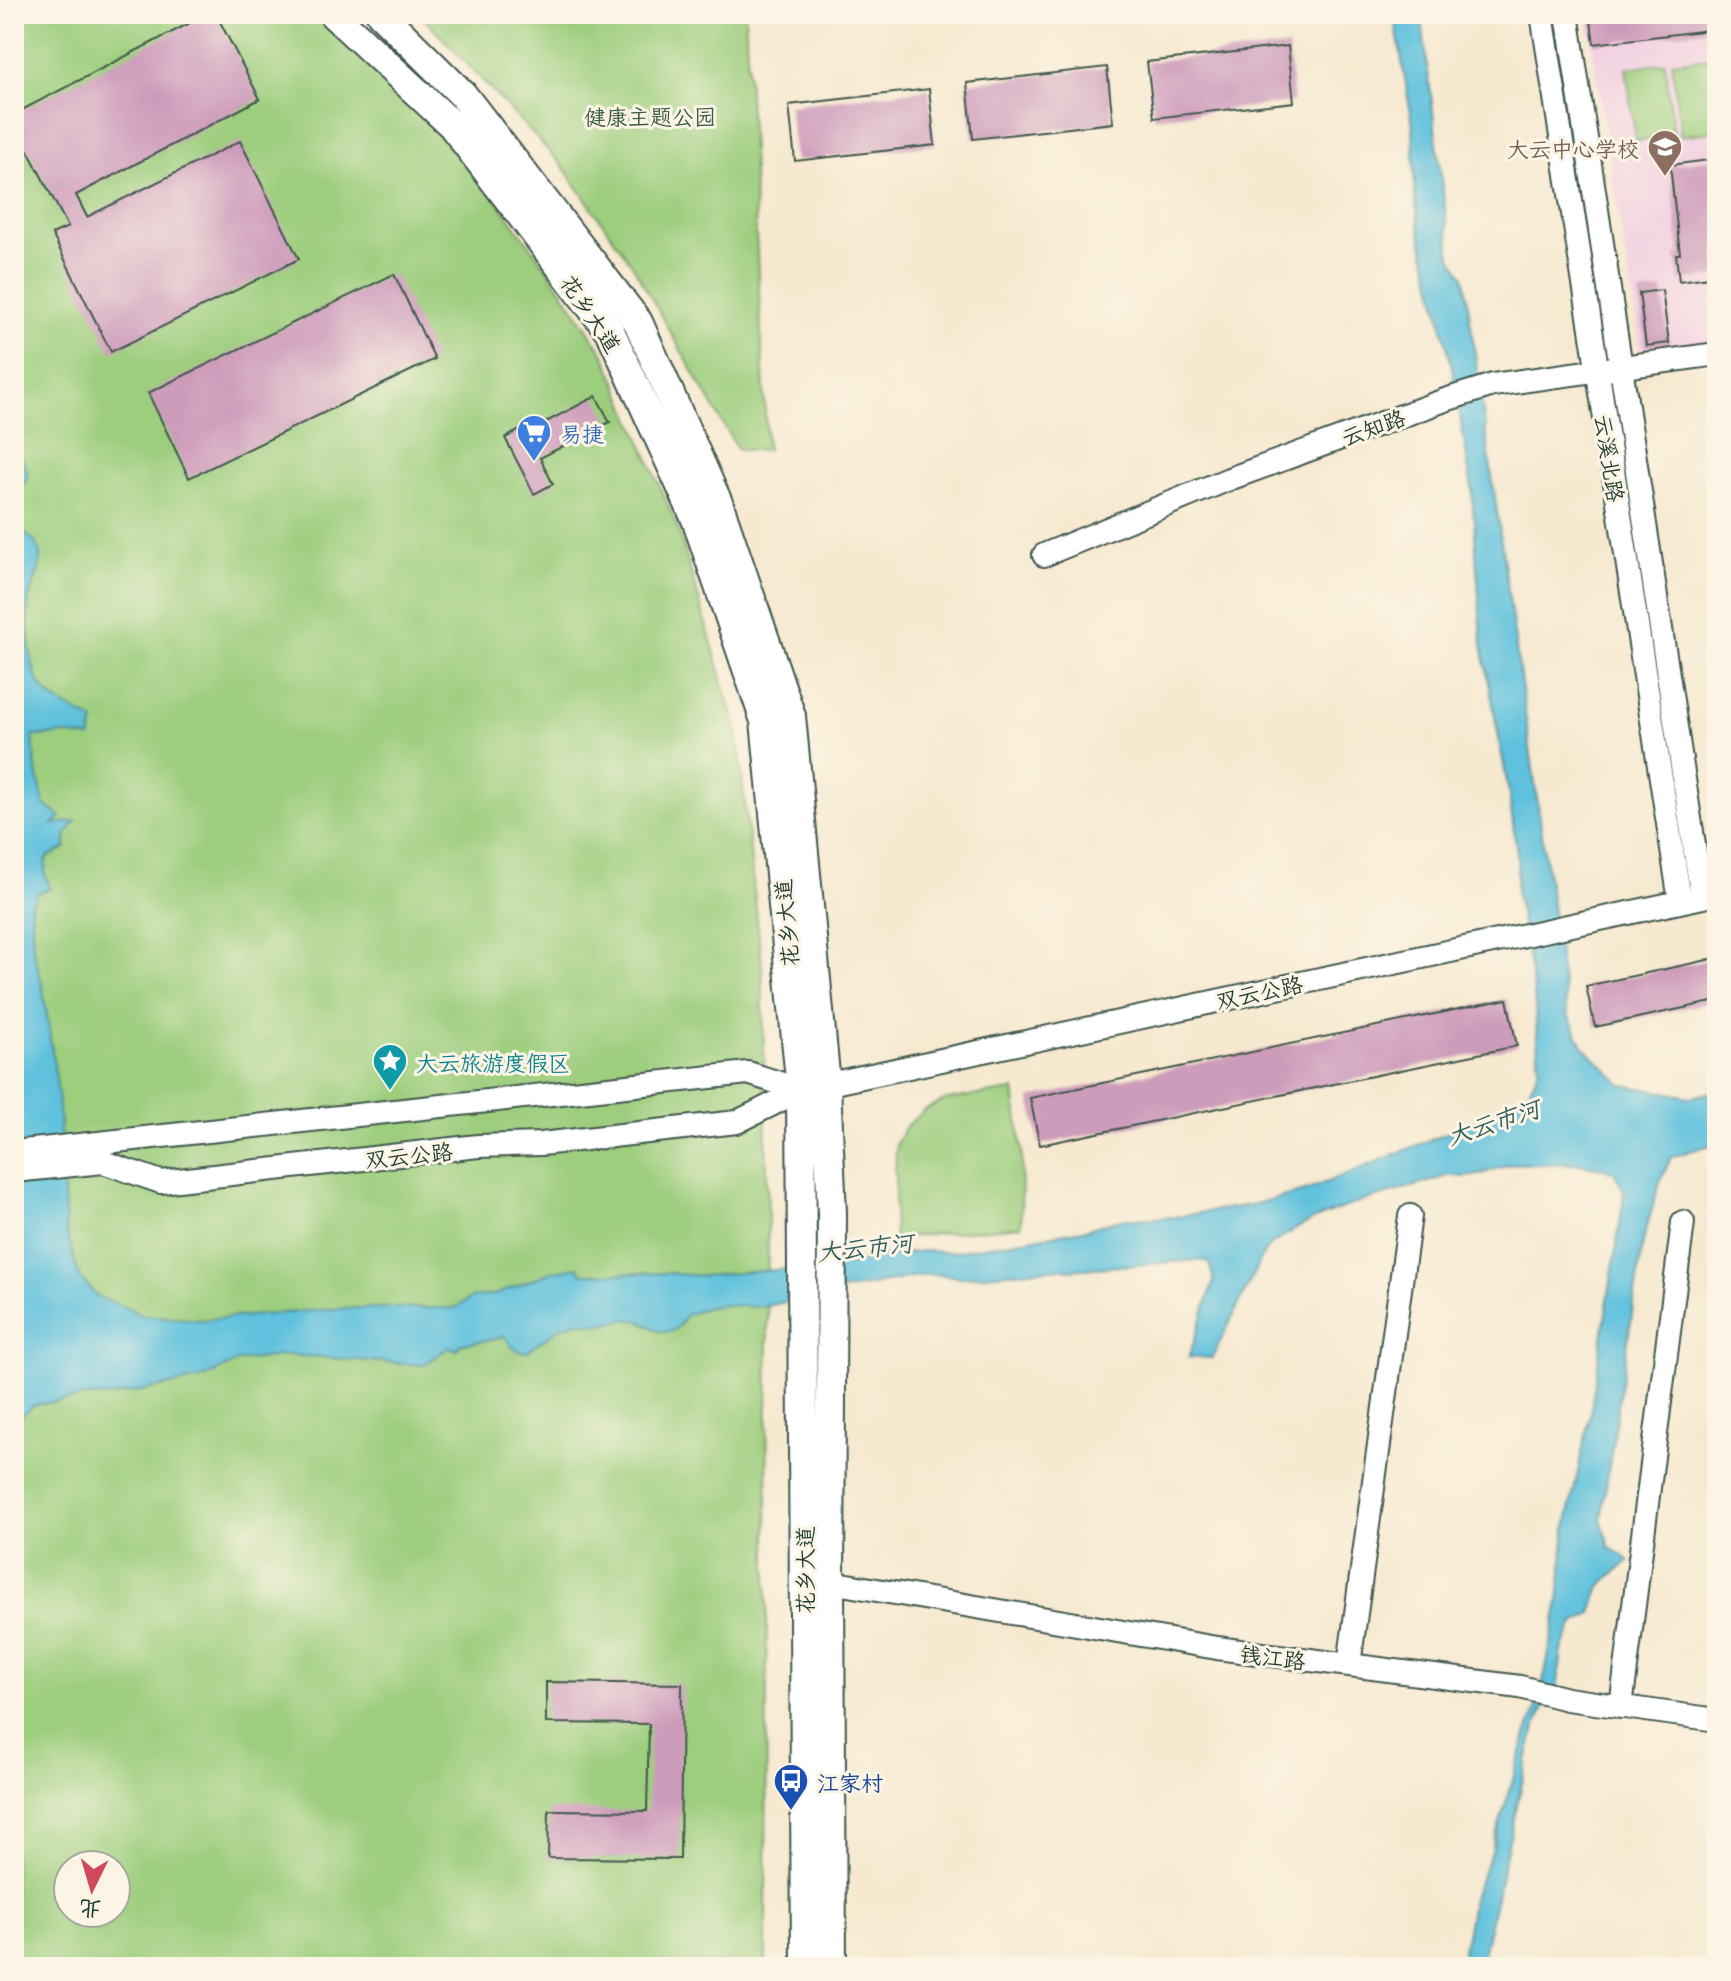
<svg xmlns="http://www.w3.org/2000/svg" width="1731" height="1981" viewBox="0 0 1731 1981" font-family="'Playpen Sans','LXGW WenKai TC',sans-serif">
<rect width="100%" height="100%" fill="#fcf5e5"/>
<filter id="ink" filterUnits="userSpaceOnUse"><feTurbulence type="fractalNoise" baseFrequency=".0125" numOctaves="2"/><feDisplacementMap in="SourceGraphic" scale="16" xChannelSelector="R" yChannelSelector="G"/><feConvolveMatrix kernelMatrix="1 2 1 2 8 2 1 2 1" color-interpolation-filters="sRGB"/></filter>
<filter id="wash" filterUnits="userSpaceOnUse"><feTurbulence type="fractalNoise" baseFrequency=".006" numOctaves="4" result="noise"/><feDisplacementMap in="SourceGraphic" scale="32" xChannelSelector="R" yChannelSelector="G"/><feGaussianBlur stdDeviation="1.8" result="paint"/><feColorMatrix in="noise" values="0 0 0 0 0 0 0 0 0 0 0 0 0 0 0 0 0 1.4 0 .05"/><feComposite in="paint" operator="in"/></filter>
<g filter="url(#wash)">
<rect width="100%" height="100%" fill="#f6e9d0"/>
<path fill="#f2cfe2" d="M1587 14H1717V342L1641 351Z"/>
<path fill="#9dce7e" stroke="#5e8659" stroke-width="2" fill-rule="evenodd" d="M14 14H321L444 129 553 277 604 354 679 531 737 730 762 966 768 1218 766 1967H14ZM68 1865H116V1913H68Z
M420 14H745L767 450H738L633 266 561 164Z
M1711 58 1717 106V131L1681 136 1672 62Z
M1665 63 1674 136 1636 141 1626 68Z
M1014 1090 1022 1152 1021 1226 894 1238 896 1144 906 1126 925 1110 944 1100Z"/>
<path fill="#5ec1dd" stroke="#3e7f88" stroke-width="2" d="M1394 14H1421L1451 257 1464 276 1567 1013 1583 1046 1622 1085 1691 1097 1717 1091V1143L1671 1157 1659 1184 1643 1241 1601 1519 1609 1546 1630 1561C1607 1578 1596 1585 1592 1614L1574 1623 1562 1650 1556 1699 1544 1707 1534 1731 1480 1967H1460L1473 1897 1491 1852 1527 1732 1540 1699 1559 1601 1566 1528 1590 1415 1623 1204 1624 1191 1614 1172C1589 1163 1565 1163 1538 1164 1530 1164 1521 1163 1513 1164 1492 1168 1473 1182 1451 1175 1389 1195 1318 1207 1266 1249L1212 1358 1189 1357 1214 1281 1209 1262 1199 1260 1069 1270 1060 1268 964 1277 927 1274 761 1307 723 1305 705 1308 686 1315 677 1328 670 1332 659 1331 641 1321 626 1319 602 1324 577 1322 561 1327 527 1352C514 1352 510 1345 504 1335L497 1339 461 1344 457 1350 449 1347 424 1365 288 1355 238 1361 201 1379 109 1397H85L34 1405 14 1422 17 1014 14 998V443L28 473 22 489 17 528C23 532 33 538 36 544 46 560 36 576 31 591 24 610 29 664 39 682 47 700 77 712 94 721L90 738 64 734 33 736 35 763 44 804 61 817 53 824 76 821 67 833 65 848 46 858 45 873 50 889 38 893 31 905 33 949 43 988 58 1093 66 1231 79 1276 96 1296 143 1315 199 1320 345 1308H455L471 1298 497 1294 553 1271 578 1267 582 1274 666 1273 702 1276 859 1263 877 1257 924 1251 953 1252 1088 1229 1116 1220 1174 1217 1251 1205 1305 1191 1477 1121 1527 1095 1539 1069 1534 991 1516 890 1518 860 1508 788 1482 645 1472 489 1452 367 1421 236 1415 198 1413 126Z"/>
<g id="blocks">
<path fill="#ce9cbb" d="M207 14H216L260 99 76 195 87 217 240 141 299 259 111 352 52 234 68 227 14 124V114Z
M1590 14H1717V29L1594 44Z
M1288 46 1294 102 1154 118 1147 62Z
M1107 67 1113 123 973 139 967 83Z
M929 89 935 145 795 161 789 105Z
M1717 159V276L1679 281 1676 254H1680L1670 165Z
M394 274 435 359 189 478 148 393Z
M1662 290 1669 343 1646 346 1639 293Z
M596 396 610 422 540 458 553 484 534 494 505 438 520 430 523 434Z
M1717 958V1001L1595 1027 1586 986Z
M1507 999 1517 1046 1040 1145 1030 1098Z
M546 1682 682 1684 680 1859 548 1858 549 1810 647 1811 649 1724 546 1723Z"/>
</g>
</g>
<g filter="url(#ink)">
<use href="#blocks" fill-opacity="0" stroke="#3f574b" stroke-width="2"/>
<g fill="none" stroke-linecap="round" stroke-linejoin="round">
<defs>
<path id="minor" d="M1542 14 1680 901
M1567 14 1702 897
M1044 555 1229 479 1445 400 1493 385 1717 354
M14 1152 748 1073 801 1090
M14 1171 103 1162 161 1182 478 1146 541 1144 737 1122 801 1090 1717 894
M830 1582 1217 1648 1520 1687 1567 1699 1717 1720
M1349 1665 1410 1216
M1621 1707 1683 1222"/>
<path id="major" d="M333 14 452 125 611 333 696 519 765 721 801 1090 806 1967
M381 14 463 95 638 322 719 505 791 716 826 1085 832 1213 830 1582 832 1967"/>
</defs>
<use href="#minor" stroke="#3f574b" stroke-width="26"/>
<use href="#major" stroke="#3f574b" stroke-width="32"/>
<use href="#minor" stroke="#fff" stroke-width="22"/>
<use href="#major" stroke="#fff" stroke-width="28"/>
</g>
</g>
<defs>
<symbol id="school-pin" viewBox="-11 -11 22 30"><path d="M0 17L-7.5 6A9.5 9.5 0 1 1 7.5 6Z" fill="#8d6e63" stroke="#fcf5e5"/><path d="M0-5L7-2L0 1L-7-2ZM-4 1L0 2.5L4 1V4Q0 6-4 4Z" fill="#fff"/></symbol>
<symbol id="supermarket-pin" viewBox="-11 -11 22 30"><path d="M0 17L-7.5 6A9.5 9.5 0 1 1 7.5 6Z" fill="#3f7fe0" stroke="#fcf5e5"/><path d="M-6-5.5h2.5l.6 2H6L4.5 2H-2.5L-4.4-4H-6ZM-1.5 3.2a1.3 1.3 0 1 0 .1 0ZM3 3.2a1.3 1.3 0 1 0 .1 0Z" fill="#fff"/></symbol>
<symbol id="sight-pin" viewBox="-11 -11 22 30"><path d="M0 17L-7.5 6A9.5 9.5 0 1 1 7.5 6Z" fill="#0f9aa8" stroke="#fcf5e5"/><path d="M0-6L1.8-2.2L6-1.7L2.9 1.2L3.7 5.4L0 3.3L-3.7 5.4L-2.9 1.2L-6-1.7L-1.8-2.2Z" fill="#fff"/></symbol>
<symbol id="bus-pin" viewBox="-11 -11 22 30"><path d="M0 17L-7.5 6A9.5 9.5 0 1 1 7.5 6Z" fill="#1a4fb4" stroke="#fcf5e5"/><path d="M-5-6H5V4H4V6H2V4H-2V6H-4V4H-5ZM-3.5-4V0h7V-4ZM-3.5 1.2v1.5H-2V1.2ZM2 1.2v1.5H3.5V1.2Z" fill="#fff"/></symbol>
</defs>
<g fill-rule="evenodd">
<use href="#school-pin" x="1645" y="127" width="40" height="54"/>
<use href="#supermarket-pin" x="514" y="412" width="40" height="54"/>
<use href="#sight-pin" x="370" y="1041" width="40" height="54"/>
<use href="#bus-pin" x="771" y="1761" width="40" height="54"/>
</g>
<g text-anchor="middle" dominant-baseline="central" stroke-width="6" stroke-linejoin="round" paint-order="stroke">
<g font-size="22" fill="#385a43" stroke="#fcf5e5">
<text x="650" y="115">健康主题公园</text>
</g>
<g font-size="22" fill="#785e54" stroke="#fcf5e5" text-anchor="end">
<text x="1639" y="147">大云中心学校</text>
</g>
<g font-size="22" fill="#1f3d34" stroke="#fcf5e5">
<text transform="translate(592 313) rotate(56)">花乡大道</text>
<text transform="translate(1373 426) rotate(-20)">云知路</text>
<text transform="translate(1611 458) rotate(81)">云溪北路</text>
<text transform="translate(785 923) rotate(-95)">花乡大道</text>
<text transform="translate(1259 991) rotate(-12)">双云公路</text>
<text transform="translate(409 1154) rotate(-6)">双云公路</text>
<text transform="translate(803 1570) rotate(-90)">花乡大道</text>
<text transform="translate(1273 1656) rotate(7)">钱江路</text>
</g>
<g font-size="22" fill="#366cbe" stroke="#fcf5e5" text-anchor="start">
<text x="560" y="432">易捷</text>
</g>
<g font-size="22" fill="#0d838f" stroke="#fcf5e5" text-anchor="start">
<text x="416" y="1061">大云旅游度假区</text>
</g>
<g font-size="22" fill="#164399" stroke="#fcf5e5" text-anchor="start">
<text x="817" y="1781">江家村</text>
</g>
<g font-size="24" font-style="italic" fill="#2f5e5e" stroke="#fcf5e5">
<text transform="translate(1493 1121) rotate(-18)">大云市河</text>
<text transform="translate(865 1246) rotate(-6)">大云市河</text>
</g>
</g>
<rect width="1731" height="1981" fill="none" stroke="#fcf5e5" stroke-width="48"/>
<g transform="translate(92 1889) rotate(185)"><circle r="38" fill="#fcf5e5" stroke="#a4ab9e" stroke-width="2"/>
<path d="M0-6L14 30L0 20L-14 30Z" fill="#d1495b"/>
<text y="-12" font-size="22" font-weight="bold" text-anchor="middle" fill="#1f3d34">北</text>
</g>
</svg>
